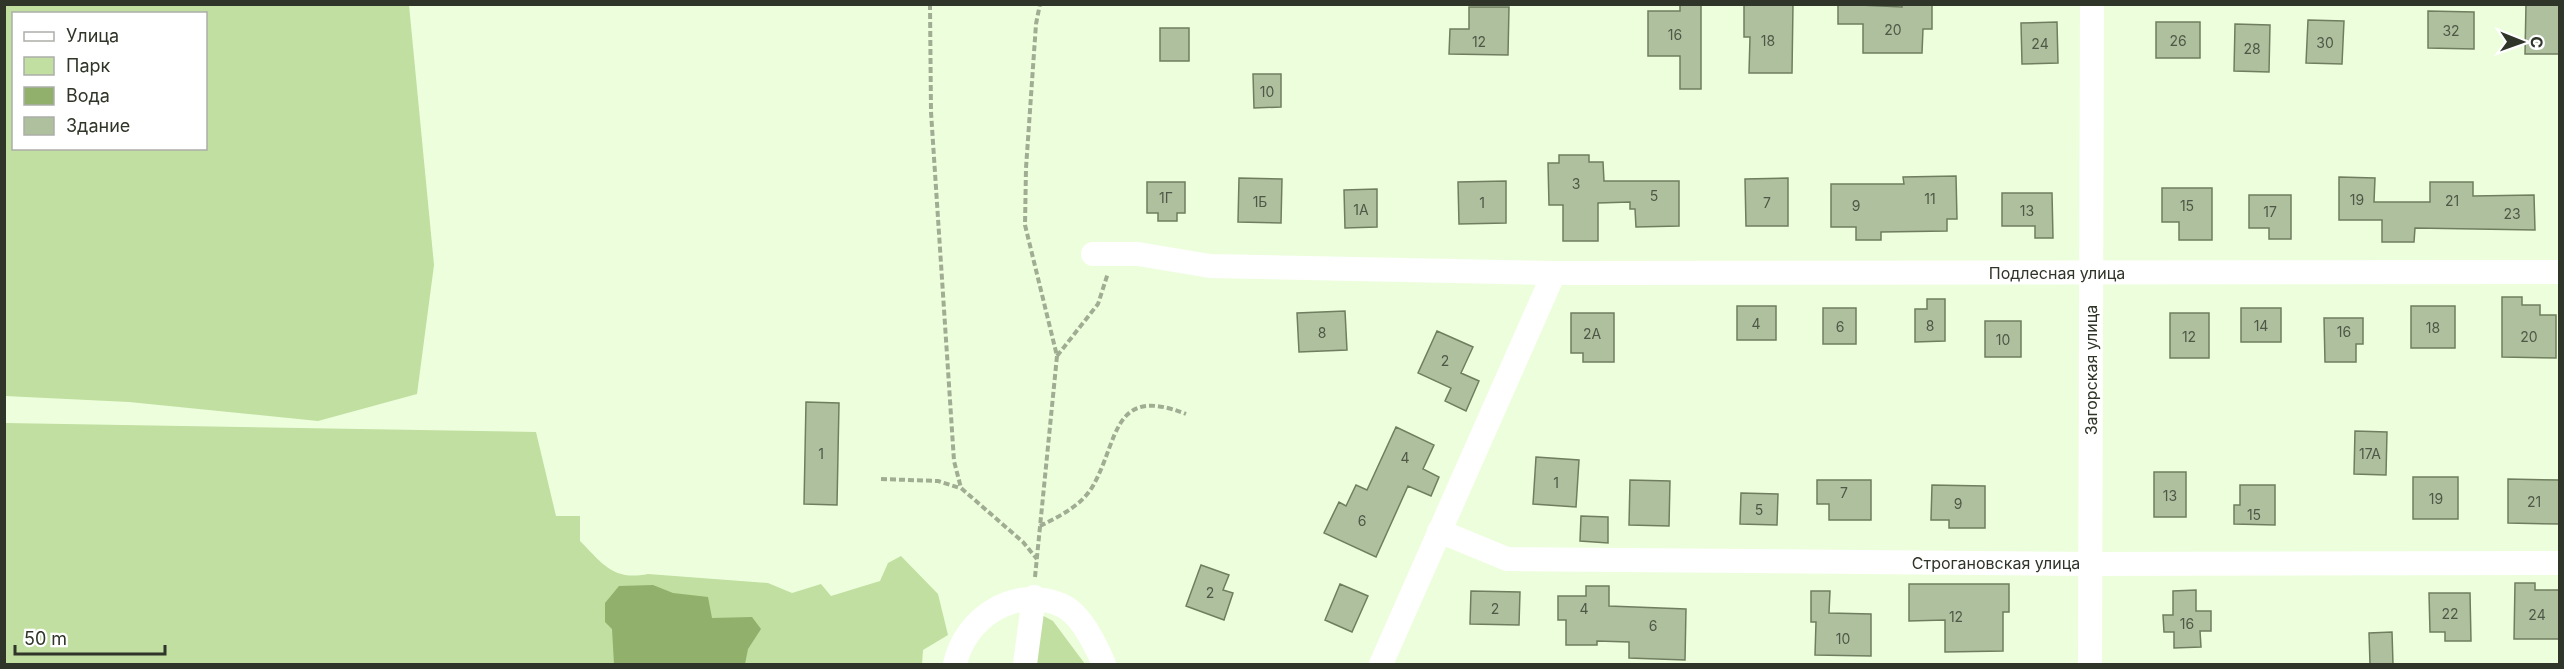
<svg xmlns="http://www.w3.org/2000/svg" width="2564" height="669" viewBox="0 0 2564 669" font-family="Inter,sans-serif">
<rect width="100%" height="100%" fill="#edfedc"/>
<path fill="#c0dfa0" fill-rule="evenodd" d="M5 4 409 5 434 265 417 394 318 421 129 402 5 396ZM14 14H206V148H14Z
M5 423 536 432 556 516H580V541C603 564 613 581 648 574L768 583 792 593 821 584 831 596 880 581 888 563 901 556 938 594 948 635 923 650 922 664H5Z
M1038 613 1053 621 1085 664H1032Z"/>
<path fill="#90b06c" d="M653 585 673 593 708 597 712 618 752 617 761 629 748 649 745 664H614L612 629 605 622V603L619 586Z"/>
<path fill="#afc09f" stroke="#6f7e5f" stroke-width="1.5" d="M1680 4H1701V89H1680V56H1648V11H1680Z
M1744 4H1793L1792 73H1749L1750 37H1744Z
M1838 4 1902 7V4H1932V29H1923L1922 53H1863V24H1838Z
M2526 4 2559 5V54H2525Z
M1469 7H1509L1508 55 1449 54 1450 29H1469Z
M2428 11 2474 12V49L2428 48Z
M2308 20 2344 21 2342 64 2306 63Z
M2057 22 2058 63 2022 64 2021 23Z
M2156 22H2200V58H2156Z
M2235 24 2270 25 2269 72 2234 71Z
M1160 28H1189V61H1160Z
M1253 74H1281V107L1254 108Z
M1559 155H1589V162H1603L1604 181H1679V226L1636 227 1635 209H1630V202L1598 203V241H1563V205H1549L1548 163H1559Z
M1956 176 1957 219H1947V231L1881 232V240H1856V227H1831V184H1904L1903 177Z
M2339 177 2375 178 2374 202H2430V182H2473V196L2534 195 2535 230 2415 228 2414 242H2382V220H2339Z
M1239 178 1282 179 1281 223 1238 222Z
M1788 178V226H1746L1745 179Z
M1506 181V223L1459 224 1458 182Z
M1147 182H1185V213H1177V221H1158V213H1147Z
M2162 188H2212V240H2179V222H2162Z
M1377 189V227L1345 228 1344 190Z
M2002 193H2052L2053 238H2035V226H2002Z
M2249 195H2291V239H2269V228H2249Z
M2502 297H2522V305H2540V315H2556V358L2502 357Z
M1927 299H1945V341L1915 342V309H1927Z
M1737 306H1776V340H1737Z
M2411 306H2455V348H2411Z
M1823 308H1856V344H1823Z
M2241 308H2281V342H2241Z
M1345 311 1347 350 1299 352 1297 313Z
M1571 313H1614V362H1583V353H1571Z
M2170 313H2209V358H2170Z
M2324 318H2363V344H2356V362H2325Z
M1985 321H2021V357H1985Z
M1437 331 1473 347 1461 373 1479 381 1466 411 1445 401 1451 388 1418 373Z
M806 402 839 403 837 505 804 504Z
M1396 427 1434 445 1423 469 1439 477 1431 496 1408 486 1376 557 1324 533 1339 502 1346 506 1356 485 1367 490Z
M2355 431 2387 432 2386 475 2354 474Z
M1536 457 1579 460 1576 507 1533 504Z
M2154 472H2186V517H2154Z
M2413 477H2458V519H2413Z
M2508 479 2559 480V524L2508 523Z
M1630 480 1670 481 1669 526 1629 525Z
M1817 480H1871V520H1829V504H1817Z
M1932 485 1985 486V528H1949V520H1931Z
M2240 485H2275V525L2234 524V505H2240Z
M1741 493 1778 494 1777 525 1740 524Z
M1581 516 1608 517V543L1580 541Z
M1201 565 1229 575 1223 590 1233 593 1224 620 1186 606Z
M2515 583H2535V590H2559V639H2514Z
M1340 584 1368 596 1352 632 1325 620Z
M1909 584H2009V612H2003V651L1945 652V620L1909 621Z
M1586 586H1609V606L1686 609 1685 660 1629 658V642L1597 641V645H1566V620H1558V596H1586Z
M2196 590V611H2211V631H2200L2201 647 2174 648V632H2164L2163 615H2173V591Z
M1471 591 1520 592 1519 625 1470 624Z
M1811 591H1830L1829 613 1871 614V656L1815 655 1816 622H1811Z
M2429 593H2470L2471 641H2445V632H2430Z
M2392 632 2393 664H2370L2369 633Z"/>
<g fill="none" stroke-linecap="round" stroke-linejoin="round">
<path stroke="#a0ad93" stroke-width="4" stroke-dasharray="6 3" stroke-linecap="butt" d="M930 4 931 112 954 461 961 488 1023 542 1037 559
M1057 356 1098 304 1108 273
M881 479 938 481 960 488
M1040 526C1060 516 1083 505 1094 484 1119 438 1113 385 1186 414
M1035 577 1057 356 1025 225 1026 168 1036 24 1040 4"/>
<path stroke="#fff" stroke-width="24" d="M1093 254H1138L1210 266 1554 273 2560 272
M1439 531 1507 559 2090 564 2560 563
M955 664C965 617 1016 585 1061 605 1081 613 1096 646 1104 664
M1025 664 1034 597
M1381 664 1554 273
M2090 664 2092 4"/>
</g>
<g text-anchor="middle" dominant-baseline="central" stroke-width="5" stroke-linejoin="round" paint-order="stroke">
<g font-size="14" fill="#4f5846">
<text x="1893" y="29">20</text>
<text x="2451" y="30">32</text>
<text x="1675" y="34">16</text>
<text x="1768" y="40">18</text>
<text x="2178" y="40">26</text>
<text x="1479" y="41">12</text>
<text x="2325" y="42">30</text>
<text x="2040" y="43">24</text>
<text x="2252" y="48">28</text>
<text x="1267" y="91">10</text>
<text x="1576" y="183">3</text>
<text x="1654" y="195">5</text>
<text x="1166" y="197">1Г</text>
<text x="1930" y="198">11</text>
<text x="2357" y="199">19</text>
<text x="2452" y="200">21</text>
<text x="1260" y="201">1Б</text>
<text x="1482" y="202">1</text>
<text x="1767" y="202">7</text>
<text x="1856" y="205">9</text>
<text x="2187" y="205">15</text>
<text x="1361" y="209">1А</text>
<text x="2027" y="210">13</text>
<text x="2270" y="211">17</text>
<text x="2512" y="213">23</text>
<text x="1756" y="323">4</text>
<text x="1930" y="325">8</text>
<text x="2261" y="325">14</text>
<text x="1840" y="326">6</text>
<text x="2433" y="327">18</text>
<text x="2344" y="331">16</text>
<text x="1322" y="332">8</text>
<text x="1592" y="333">2А</text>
<text x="2189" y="336">12</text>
<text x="2529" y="336">20</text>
<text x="2003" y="339">10</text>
<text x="1445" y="360">2</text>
<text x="821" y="453">1</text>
<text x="2370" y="453">17А</text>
<text x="1405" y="457">4</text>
<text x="1556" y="482">1</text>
<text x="1844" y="492">7</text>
<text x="2170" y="495">13</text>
<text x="2436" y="498">19</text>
<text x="2534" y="501">21</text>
<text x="1958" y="503">9</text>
<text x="1759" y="509">5</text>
<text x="2254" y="514">15</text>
<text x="1362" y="520">6</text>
<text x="1210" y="592">2</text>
<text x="1495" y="608">2</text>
<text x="1584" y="608">4</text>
<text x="2450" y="613">22</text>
<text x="2537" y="614">24</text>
<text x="1956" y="616">12</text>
<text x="2187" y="623">16</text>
<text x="1653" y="625">6</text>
<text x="1843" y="638">10</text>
</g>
<g font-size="16" fill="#2f3528" stroke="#fff">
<text x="2057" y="273">Подлесная улица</text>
<text transform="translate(2091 370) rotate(-90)">Загорская улица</text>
<text x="1996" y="563">Строгановская улица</text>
</g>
</g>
<rect width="2564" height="669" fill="none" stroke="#2f3528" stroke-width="12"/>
<rect x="12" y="12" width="195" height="138" fill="#ffffff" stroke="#acaea9" stroke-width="1.5"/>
<rect x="24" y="32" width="30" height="9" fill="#ffffff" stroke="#acaea9" stroke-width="1.5"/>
<text x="66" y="42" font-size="18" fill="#2f3528">Улица</text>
<rect x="24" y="57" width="30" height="18" fill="#c0dfa0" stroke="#acaea9" stroke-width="1.5"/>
<text x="66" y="72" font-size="18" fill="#2f3528">Парк</text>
<rect x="24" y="87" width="30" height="18" fill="#90b06c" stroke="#acaea9" stroke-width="1.5"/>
<text x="66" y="102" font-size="18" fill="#2f3528">Вода</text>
<rect x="24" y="117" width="30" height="18" fill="#afc09f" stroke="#acaea9" stroke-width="1.5"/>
<text x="66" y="132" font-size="18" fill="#2f3528">Здание</text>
<g transform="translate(2522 42) rotate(91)" stroke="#ffffff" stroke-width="4.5" paint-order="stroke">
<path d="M0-4.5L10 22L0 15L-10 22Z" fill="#2f3528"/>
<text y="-9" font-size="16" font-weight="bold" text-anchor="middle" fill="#2f3528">С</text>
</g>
<path d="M15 645v9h150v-9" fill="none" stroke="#2f3528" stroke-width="3"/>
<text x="24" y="645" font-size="18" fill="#2f3528" stroke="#ffffff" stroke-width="4.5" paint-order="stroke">50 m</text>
</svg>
